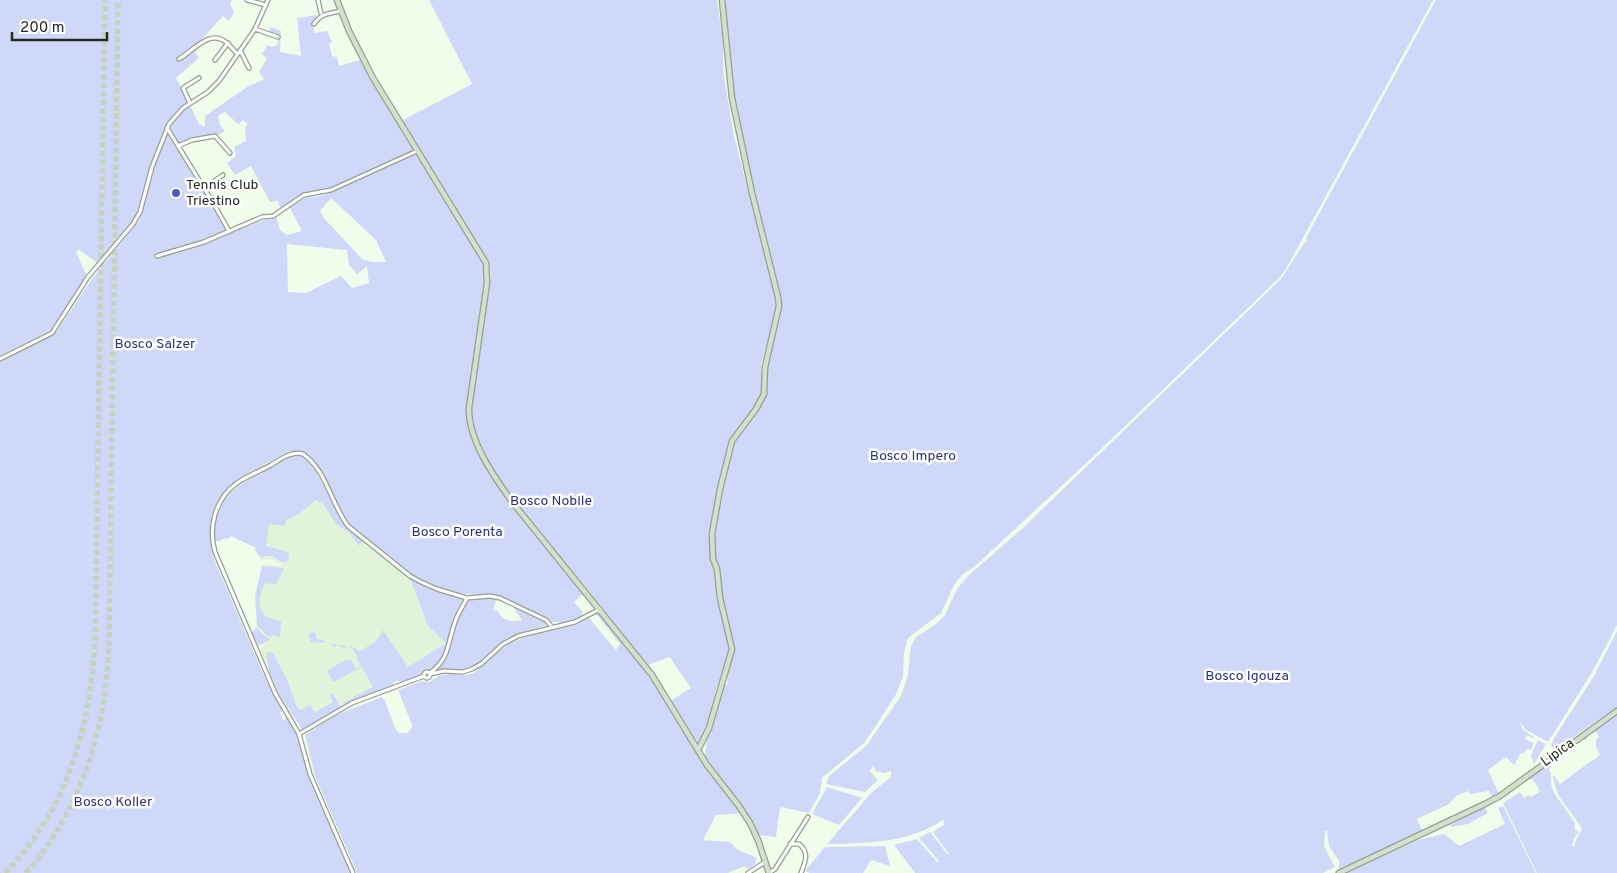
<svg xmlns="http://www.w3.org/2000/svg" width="1617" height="873" viewBox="0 0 1617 873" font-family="Overpass,sans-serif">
<rect width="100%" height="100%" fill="#f0fdea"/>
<path fill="#e1f3d9" d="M316 500 323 504 336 524 349 533 358 546 363 540 410 578 428 625 446 643 408 667 382 631 375 642 360 651 355 648 373 687 344 703V705L341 707 334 693 333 702 314 712 301 710 297 707 290 688 266 658V664L260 649 265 644 258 646 270 641 256 628 257 626 269 637 280 625 279 620H273L263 614 259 605V599L262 586 268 583 283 568 262 566 261 564 280 566 283 565 271 559 261 560 260 557 272 556 282 562 288 552 265 546 269 523 284 526 287 520 299 514Z"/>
<path fill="#cfd8f8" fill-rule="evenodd" d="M0 0H232L230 3 234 13 229 21 223 16 202 39 177 59 180 62 200 45 195 53 199 58 176 78 188 102 167 124 162 134 147 177 139 212 135 219 98 264 79 249 76 252 87 276 51 330 0 356Z
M429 0H717L723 41V71L734 136 775 295 776 313 761 365 762 393 750 415 728 443 710 535 711 560 715 569 718 600 730 646 723 672 716 689 709 719 697 746 670 701 691 688C684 677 676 668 670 657L648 665C626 638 604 610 582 582 543 536 491 486 473 428 471 421 471 412 471 405L491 276 489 262 401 121 472 84Z
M724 0H1433L1287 267 1280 277 1098 452 974 567 963 574 954 585 941 613 908 638 904 653 903 677 895 696 865 742 822 778 820 793 809 813 780 807 776 837 758 835 747 814 705 756 707 734 721 687 727 684 728 681 726 674 733 649 714 553 713 537 720 494 734 442 759 410 766 393 767 367 780 317V293L740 132 731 79Z
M1436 0H1617V625L1591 674 1548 742 1526 730 1519 721 1523 730 1534 737 1533 738 1527 735 1525 739 1534 743 1531 750 1528 748 1525 752 1520 754 1514 765 1506 757 1488 770 1499 794 1493 797 1489 791 1470 794 1468 791 1456 796 1449 804 1417 819 1423 832 1339 869V861L1329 846 1327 831H1325L1324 846 1335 867 1323 873H915L894 845 917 839 938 863 939 861 919 838 930 832 948 855 949 854 933 832 945 824 943 820C909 843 868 843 827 844L872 792 891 777V771L884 773 875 771 874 765 870 771 878 780 865 792 826 784 829 776 866 746 901 696 908 675 911 646 916 637 935 625 945 615 957 589 968 576 1024 527 1281 279 1305 242H1308L1306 239 1307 236Z
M317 15 312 24 315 33 327 31 332 42 329 44 332 56 337 57 339 66 360 60 414 151 332 187 303 194 281 209 278 201 270 202 251 166 235 175 227 163 236 156 234 147 246 141 245 128 248 124 243 120 238 124 225 112 218 116 220 125 225 131 217 136 200 138 199 135 179 144 169 128 173 122 190 105 199 124 205 127V116L247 87 264 79 259 72 267 59 262 54 267 45 271 47 277 45 279 35 269 32 271 27 281 31 280 52 301 56 297 18Z
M167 134 214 207 226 231 216 234 204 241 156 256 157 258 205 243 215 238 276 216 280 230 287 235 302 231 290 208 305 198 321 196 343 187 415 153 474 247 483 262 485 275 467 403 469 430 476 445 503 493 584 593 574 602 583 612 580 618 565 623 553 622 498 595H475L444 591 414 576 352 528 344 518 327 481 312 460 305 453 298 451 289 452C240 477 197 494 214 559L263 674 282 711 280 713 283 720 287 718 299 739 309 776 351 873H0V362L51 335 57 331 94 276 140 220 152 172ZM331 198 376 240 386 262H372L362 259 324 218 320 211ZM287 244 347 250 349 265 357 274 367 266 369 283 352 288 341 276 306 293 288 292Z
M298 456H303L315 470 344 524 363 540 359 546 349 533 336 524 323 504 316 500 299 514 287 520 284 526 269 524 266 546 288 552 289 559 286 562H282L272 556 260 557 255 550 256 548 231 536 230 538 222 539 221 541 219 540 218 542 215 540C213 533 214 524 216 517 227 483 263 472 291 457Z
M262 566 284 568 276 585 268 583 263 586C257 605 257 617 281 621L280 635 278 638 274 635 269 637 257 626 255 596Z
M410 578 439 592 464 597 465 601 453 624 444 658 431 671H425L418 677 402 683 399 681H395L393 683V687L344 705 343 703 373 687 362 667 333 682 327 671C336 667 341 659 351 660L356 669 361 666 358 660 356 661 358 658 351 646H346L345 648 336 645V648L332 646V644L325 641 324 643 311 642 308 636 312 631 316 634 317 639C323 639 327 642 333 644 345 647 348 644 360 651L375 642 383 630 408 667 446 643 428 626Z
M485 597 497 598 493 610 498 611C502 621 513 623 522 620L514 609 515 608 546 622V625L515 636 499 645 477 665 467 669H449L434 672C438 668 442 665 445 660 457 641 452 617 470 599Z
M597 612H599L646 670 708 771 742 813 716 815 703 840 730 842 738 850 757 858 754 865 748 869 744 866 728 873H357L315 776 305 735 334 716 381 697 384 699 396 730 399 733C407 734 410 733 412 725L398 690 422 681 429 682 439 676 449 674 466 675 474 673 499 651 512 642 532 635 576 625 589 618 616 650 620 644 597 615 595 616Z
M256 628 270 640 258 646 252 632Z
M1617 631V707L1555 750 1551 747 1553 740 1594 676Z
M269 652 273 653 287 680 297 707 301 710 310 705 315 712 333 702 330 695 333 693 341 707 302 730C290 710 264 678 267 653Z
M1617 714V873H1537L1503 803 1520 792 1524 798 1529 795 1531 797 1539 792 1538 787 1532 779 1530 780 1528 778 1549 763 1551 766 1549 770 1551 773V784L1554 793 1575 823V830L1579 832 1574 838 1572 846 1574 847 1576 840 1582 829C1571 809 1554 798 1553 774L1560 784 1591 761 1596 759 1600 754 1596 747V740L1599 737 1596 731 1588 736 1586 741 1584 739 1585 737Z
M1538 740 1546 744 1534 764 1531 755Z
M827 787 862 798 839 825 812 814Z
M1503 806 1536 873H1346L1418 840 1444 834 1459 846 1505 824 1498 808Z
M1485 807 1488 813 1468 824 1451 827 1450 825Z
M885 846 890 866 871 860 863 873H810L805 871 825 847Z"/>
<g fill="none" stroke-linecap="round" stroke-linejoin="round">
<path stroke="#c7d3c2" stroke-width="5.5" stroke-dasharray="5.5 3" stroke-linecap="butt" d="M5 873C68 809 90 728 95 641L105 0
M26 873C65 829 92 768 102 711 106 688 108 665 109 642L118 0"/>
<defs>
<path id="street" d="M247 0 266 5
M318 0 321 13
M314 24C320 14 330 13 341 11
M255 29 278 37
M240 50 249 68
M179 59C193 51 210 28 227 43 231 46 233 51 238 54
M215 60 228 43
M190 103 183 88 199 78
M167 128 215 206 229 231
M178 146 192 140 215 136 230 153
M204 188 223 175
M157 256 204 242 262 217 273 216 304 195 331 190 417 151
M0 359 52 333 88 277 133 224 140 212 152 167 169 124 183 108 208 92 219 81 255 29 268 0
M424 675a3 3 0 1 1 6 0a3 3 0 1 1-6 0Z
M430 673C450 658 447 644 455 622 458 613 463 606 467 598
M430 674 444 671 463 672 472 669 481 664 503 644 518 636 575 622 600 609
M299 734 352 703 424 676
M790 844H799C810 853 805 862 801 873
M353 873 310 774 299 734 275 693 215 552C208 527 215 499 237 483 247 476 260 471 271 465 281 459 291 451 303 454 327 471 331 504 348 526L410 576 421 582 437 589 467 598 490 596 500 598 546 620 552 627
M748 873 765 862
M769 873 775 869 808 817"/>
<path id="secondary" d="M337 0 349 31 373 78 486 263 487 283 469 408C468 440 494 477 513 503L652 675 707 765 739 806 750 823 758 840 769 873
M698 750 709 728 732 649 720 598 717 569 713 559 712 534 720 489 732 441 756 409 764 394 765 367 779 306 778 297 752 193 732 98 722 0
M1339 873 1485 804 1500 796 1617 711"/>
</defs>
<use href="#street" stroke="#94a08f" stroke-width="5.5"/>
<use href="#secondary" stroke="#94a08f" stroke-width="7"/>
<use href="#street" stroke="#fff" stroke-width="3"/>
<use href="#secondary" stroke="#d3e0cd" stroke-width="4.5"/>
</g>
<circle fill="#4a5bd0" stroke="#fff" stroke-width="2" cx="176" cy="193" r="5"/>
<g text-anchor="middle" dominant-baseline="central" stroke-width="5" stroke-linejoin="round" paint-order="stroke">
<g font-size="14" fill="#252922" stroke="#fff" text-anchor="start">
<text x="186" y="185">Tennis Club<tspan x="186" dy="16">Triestino</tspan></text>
</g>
<g font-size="14" fill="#273178" stroke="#fff">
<text x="155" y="344">Bosco Salzer</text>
<text x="913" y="456">Bosco Impero</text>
<text x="551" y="501">Bosco Nobile</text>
<text x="457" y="532">Bosco Porenta</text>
<text x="1247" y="676">Bosco Igouza</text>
<text x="113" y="802">Bosco Koller</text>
</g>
<g font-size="14" fill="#252922" stroke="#fff">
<text transform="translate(1558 753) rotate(-36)">Lipica</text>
</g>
</g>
<path d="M12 32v8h95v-8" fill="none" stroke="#252922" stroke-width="2.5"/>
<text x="20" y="32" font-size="15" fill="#252922" stroke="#ffffff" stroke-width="4" paint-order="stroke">200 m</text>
</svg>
